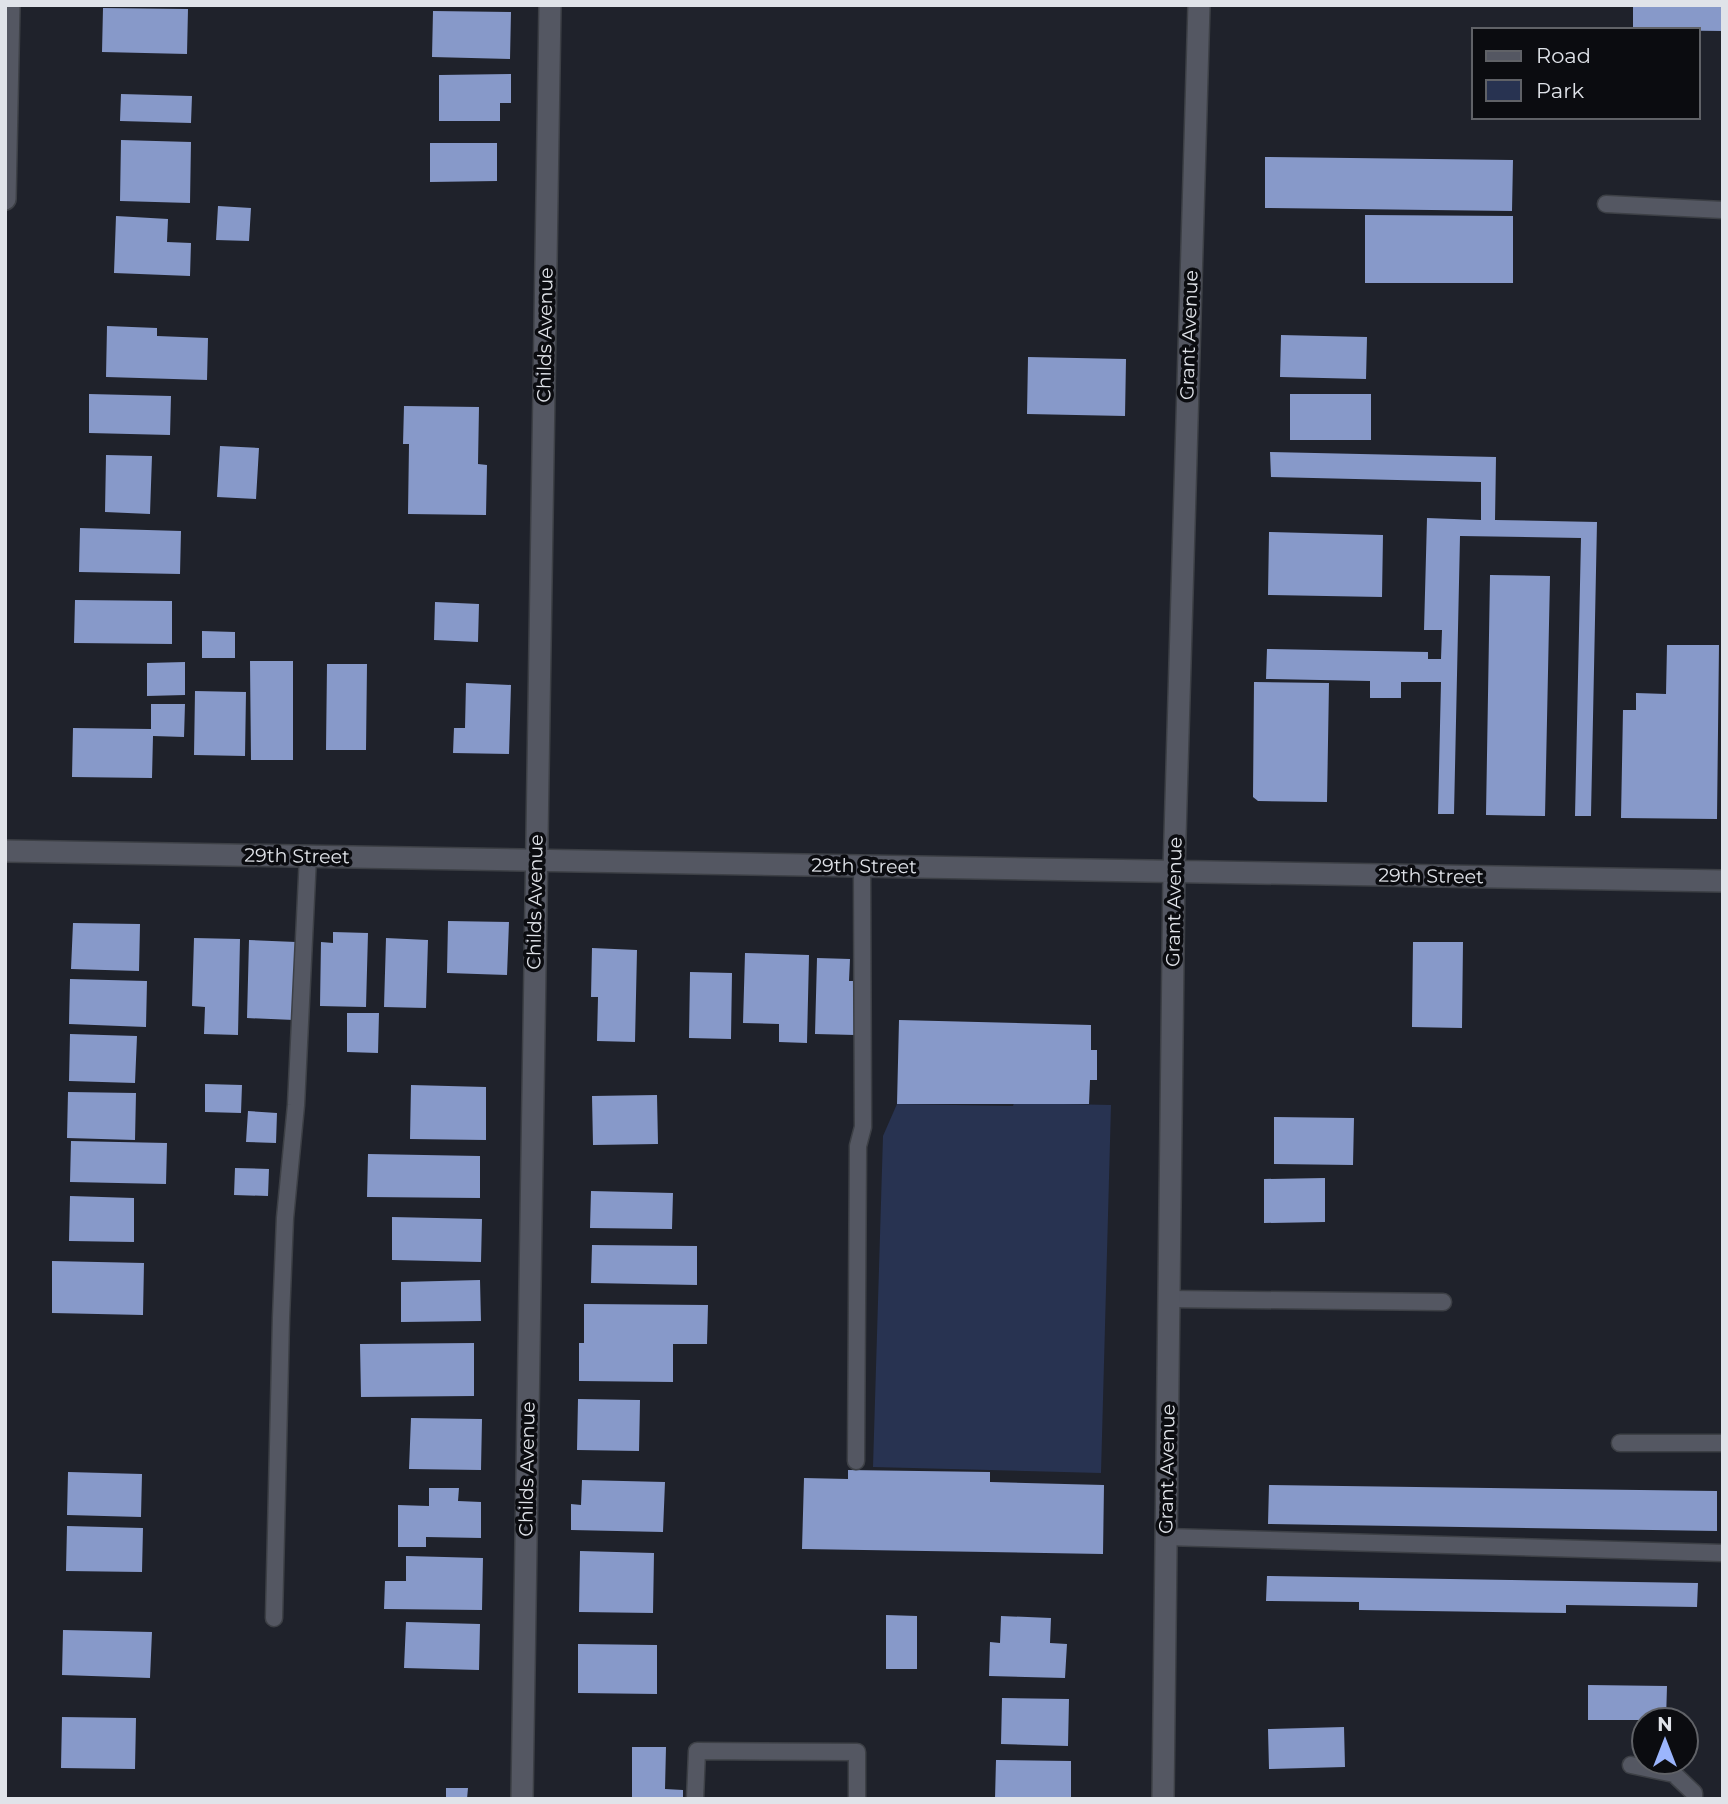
<svg xmlns="http://www.w3.org/2000/svg" width="1728" height="1804" viewBox="0 0 1728 1804" font-family="Montserrat,sans-serif">
<rect width="100%" height="100%" fill="#1f222b"/>
<path fill="#283351" d="M1014 1103 1111 1105 1101 1473 873 1467 883 1136 897 1104 1013 1106Z"/>
<path fill="#8799c9" d="M1633 5H1723V31L1633 30Z
M103 8 188 9 187 54 102 52Z
M433 11 511 12 510 59 432 57Z
M511 74V103H500V121H439V75Z
M121 94 192 96 191 123 120 121Z
M121 140 191 142 190 203 120 201Z
M430 143H497V181L430 182Z
M1265 157 1513 160 1512 211 1265 208Z
M218 206 251 208 249 241 216 240Z
M1365 215 1513 216V283H1365Z
M116 216 168 219 167 242 191 243 190 276 114 273Z
M107 326 157 328V336L208 338 207 380 106 377Z
M1281 335 1367 337 1366 379 1280 377Z
M1028 357 1126 359 1125 416 1027 414Z
M89 394 171 396 170 435 89 433Z
M1290 394H1371V440H1290Z
M404 406 479 407 478 464 487 465 486 515 408 514 409 444H403Z
M220 446 259 448 256 499 217 497Z
M1270 452 1496 457 1495 520 1597 522 1591 816H1575L1581 538 1460 536 1454 814H1438L1441 682H1401V698H1370V681L1266 679 1267 649 1428 652V659H1441L1442 630H1424L1427 518 1481 520V482L1271 477Z
M106 455 152 456 150 514 105 512Z
M80 528 181 531 180 574 79 572Z
M1269 532 1383 535 1382 597 1268 595Z
M1490 575 1550 576 1545 816 1486 815Z
M75 600 172 601V644L74 643Z
M435 602 479 604 478 642 434 640Z
M202 631 235 632V658H202Z
M1667 645H1719L1717 819 1621 818 1623 710H1636V693L1666 694Z
M250 661H293V760H251Z
M185 662V695L147 696V663Z
M327 664H367L366 750H326Z
M1254 682 1329 683 1327 802 1258 801 1253 797Z
M466 683 511 685 509 754 453 753 454 728H465Z
M195 691 246 692 245 756 194 755Z
M151 704H185L184 737 153 736 152 778 72 777 73 728 151 729Z
M448 921 509 922 507 975 447 973Z
M73 923 140 924 139 971 71 969Z
M333 932 368 933 366 1007 320 1006 321 942 333 943Z
M194 938 240 939 238 1035 204 1034 205 1007 192 1006Z
M386 938 428 940 426 1008 384 1007Z
M249 940 296 942 294 1020 247 1018Z
M1413 942H1463L1462 1028 1412 1027Z
M592 948 637 950 635 1042 597 1041 598 997H591Z
M745 953 809 955 807 1043 779 1042V1024L743 1023Z
M817 958 850 959 849 981H857L855 1035 815 1034Z
M690 972 732 973 731 1039 689 1038Z
M70 979 147 981 146 1027 69 1024Z
M347 1013H379L378 1053 347 1052Z
M899 1020 1091 1025V1050H1097V1080H1090L1089 1104H897Z
M70 1034 137 1036 135 1083 69 1081Z
M205 1084 242 1085 241 1113 205 1112Z
M411 1085 486 1087V1140L410 1139Z
M68 1092 136 1093 135 1140 67 1138Z
M657 1095 658 1144 593 1145 592 1096Z
M248 1111 277 1113 276 1143 246 1142Z
M1274 1117 1354 1118 1353 1165 1274 1164Z
M71 1141 167 1143 166 1184 70 1182Z
M368 1154 480 1156V1198L367 1197Z
M235 1168 269 1169 268 1196 234 1195Z
M1325 1178V1222L1264 1223V1179Z
M591 1191 673 1193 672 1229 590 1228Z
M70 1196 134 1198V1242L69 1241Z
M392 1217 482 1219 481 1262 392 1260Z
M592 1245 697 1246V1285L591 1283Z
M52 1261 144 1263 143 1315 52 1313Z
M480 1280 481 1321 401 1322V1282Z
M584 1304 708 1305 707 1344H673V1382L579 1381V1343H584Z
M474 1343V1396L361 1397 360 1344Z
M578 1399 640 1400 639 1451 577 1450Z
M411 1418 482 1419 481 1470 409 1469Z
M848 1470 990 1472V1482L1104 1485 1103 1554 802 1549 804 1478 848 1479Z
M68 1472 142 1474 141 1517 67 1515Z
M582 1480 665 1482 663 1532 571 1530V1504L581 1505Z
M1269 1485 1717 1491V1531L1268 1524Z
M429 1488H459L458 1501 481 1502V1538L426 1537V1547H398V1505L429 1506Z
M67 1526 143 1528 142 1572 66 1571Z
M580 1551 654 1553 653 1613 579 1612Z
M406 1556 483 1558 482 1610 384 1609 385 1581H406Z
M1267 1576 1698 1583 1697 1607 1566 1605V1613L1359 1610V1602L1266 1601Z
M886 1615 917 1616V1669H886Z
M1001 1616 1051 1618 1050 1643 1067 1644 1065 1678 989 1676 990 1642 1000 1643Z
M406 1622 480 1624 479 1670 404 1668Z
M63 1630 152 1632 150 1678 62 1675Z
M578 1644 657 1645V1694L578 1693Z
M1588 1685 1667 1686 1666 1720H1588Z
M1002 1698 1069 1699 1068 1746 1001 1744Z
M62 1717 136 1718 135 1769 61 1768Z
M1344 1727 1345 1767 1269 1769 1268 1729Z
M632 1747H666L665 1789 683 1790V1799H632Z
M996 1760 1071 1761V1799H995Z
M446 1788H468L467 1799H446Z"/>
<g fill="none" stroke-linecap="round" stroke-linejoin="round">
<defs>
<path id="service" d="M1606 204 1723 210
M1169 1299 1443 1302
M1620 1443H1723
M856 1461 858 1146 863 1127 862 866
M1166 1537 1723 1553
M274 1618 281 1318 285 1218 296 1105 308 856
M1631 1765 1674 1774 1694 1793V1799
M695 1799 697 1751 857 1752V1799"/>
<path id="minor" d="M522 1799 550 5"/>
<path id="tertiary" d="M5 199 9 5
M5 851 1723 881
M1163 1799 1174 871 1199 5"/>
</defs>
<use href="#service" stroke="#3d4046" stroke-width="19"/>
<use href="#minor" stroke="#3d4046" stroke-width="24"/>
<use href="#tertiary" stroke="#3d4046" stroke-width="24"/>
<use href="#service" stroke="#545762" stroke-width="16"/>
<use href="#minor" stroke="#545762" stroke-width="21"/>
<use href="#tertiary" stroke="#545762" stroke-width="21"/>
</g>
<g text-anchor="middle" dominant-baseline="central" stroke-width="7" stroke-linejoin="round" paint-order="stroke">
<g font-size="19" fill="#e0e3e9" stroke="#0b0c10">
<text transform="translate(545 335) rotate(-89)">Childs Avenue</text>
<text transform="translate(1189 335) rotate(-88)">Grant Avenue</text>
<text transform="translate(297 856) rotate(1)">29th Street</text>
<text transform="translate(864 866) rotate(1)">29th Street</text>
<text transform="translate(1431 876) rotate(1)">29th Street</text>
<text transform="translate(535 902) rotate(-89)">Childs Avenue</text>
<text transform="translate(1174 902) rotate(-89)">Grant Avenue</text>
<text transform="translate(527 1469) rotate(-89)">Childs Avenue</text>
<text transform="translate(1167 1469) rotate(-89)">Grant Avenue</text>
</g>
</g>
<rect width="1728" height="1804" fill="none" stroke="#e0e3e9" stroke-width="14"/>
<rect x="1472" y="28" width="228" height="91" fill="#0b0c10" stroke="#606267" stroke-width="2"/>
<rect x="1486" y="51" width="35" height="10" fill="#545762" stroke="#606267" stroke-width="2"/>
<text x="1536" y="63" font-size="21" fill="#e0e3e9">Road</text>
<rect x="1486" y="80" width="35" height="21" fill="#283351" stroke="#606267" stroke-width="2"/>
<text x="1536" y="98" font-size="21" fill="#e0e3e9">Park</text>
<g transform="translate(1665 1741)"><circle r="33" fill="#0b0c10" stroke="#606267" stroke-width="2"/>
<path d="M0-5L12 26L0 18L-12 26Z" fill="#9bb5fd"/>
<text y="-10" font-size="19" font-weight="bold" text-anchor="middle" fill="#e0e3e9">N</text>
</g>
</svg>
